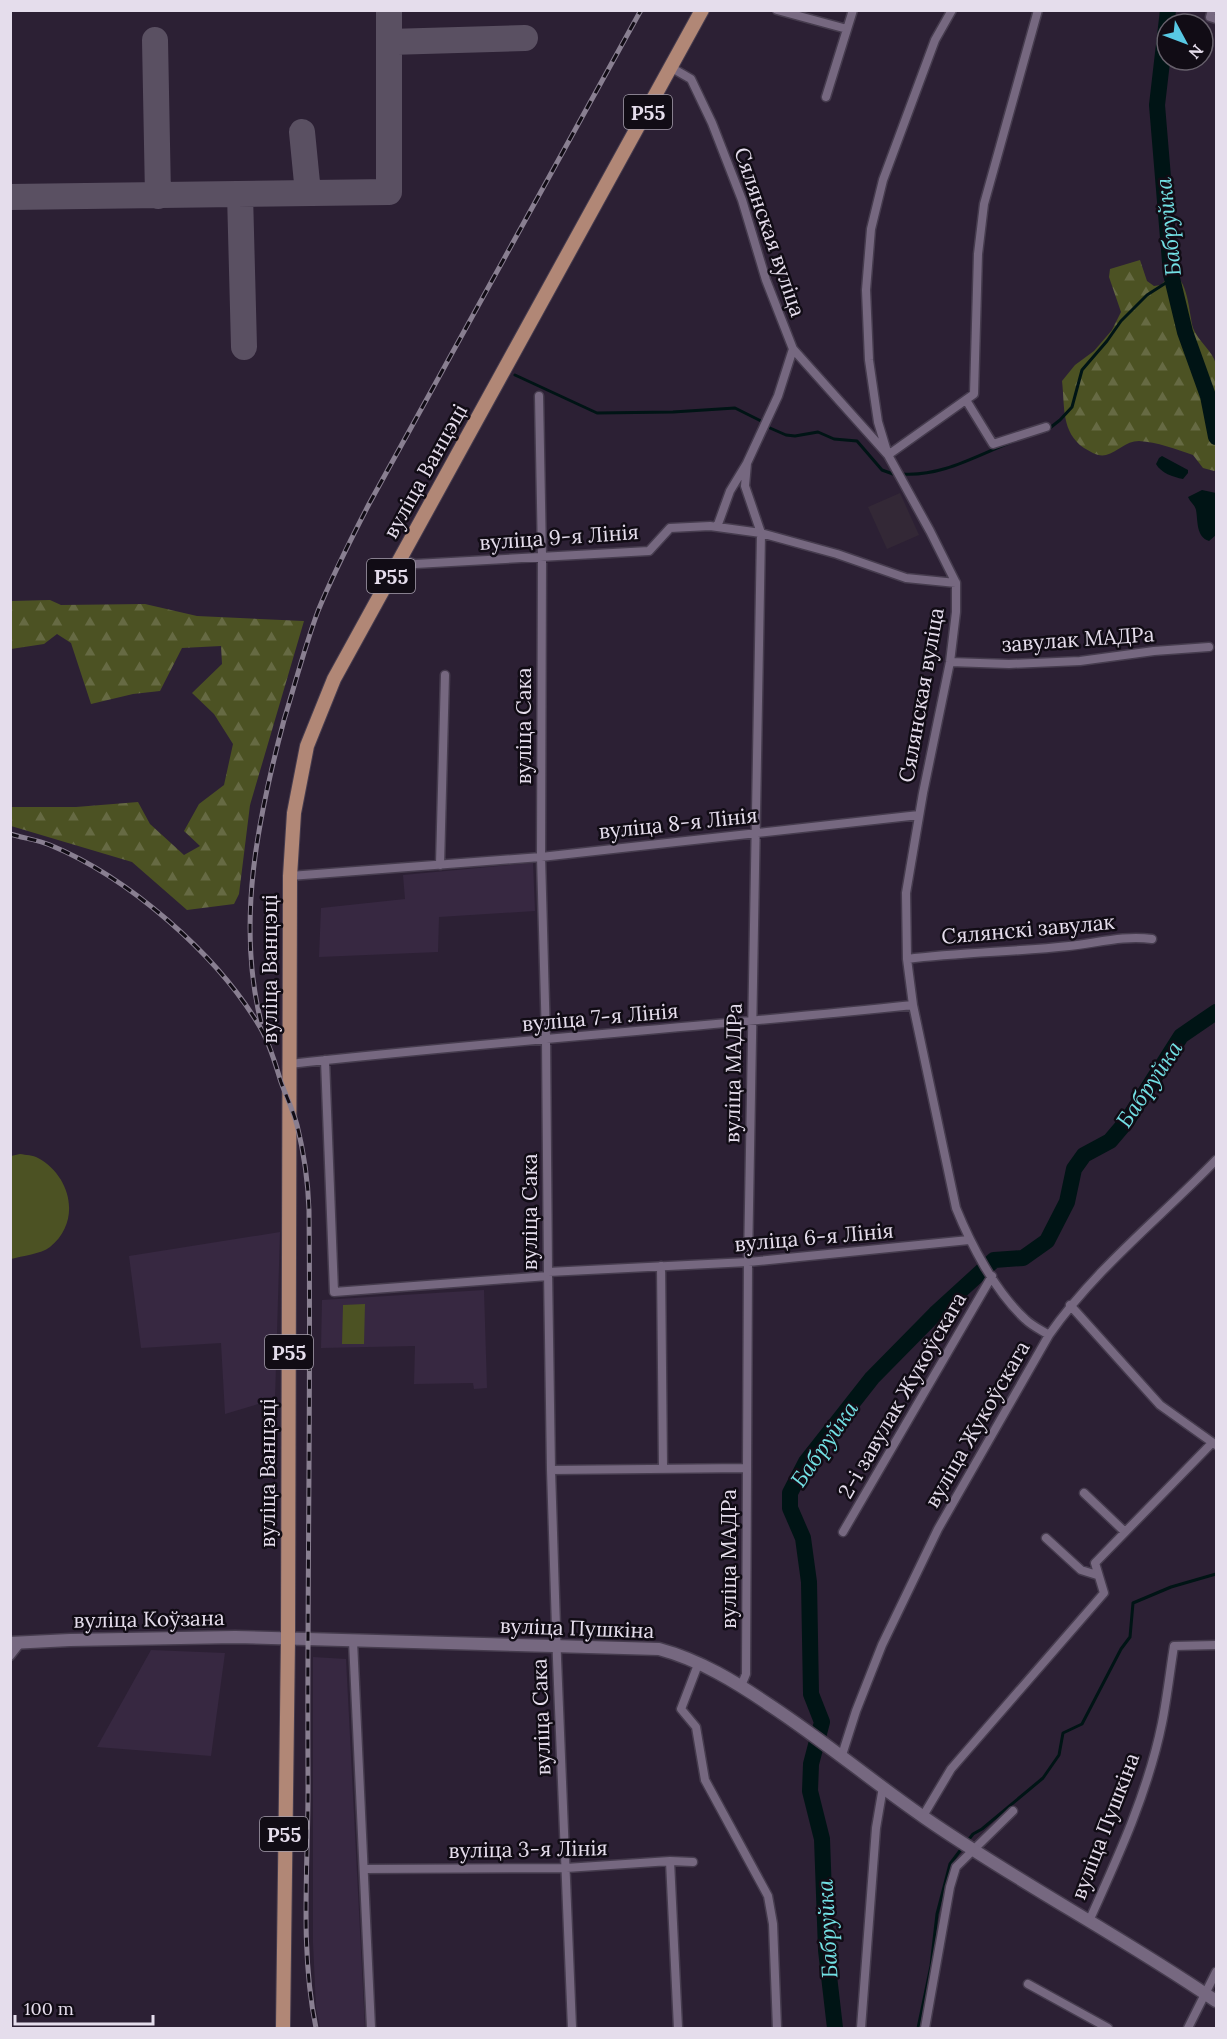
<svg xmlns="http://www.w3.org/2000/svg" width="1227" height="2039" viewBox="0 0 1227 2039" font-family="Lora,serif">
<defs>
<pattern id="forest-firs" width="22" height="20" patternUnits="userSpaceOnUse" patternTransform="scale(1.5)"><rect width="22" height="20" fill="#4c5223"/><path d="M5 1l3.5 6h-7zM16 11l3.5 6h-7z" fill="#666a43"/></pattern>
</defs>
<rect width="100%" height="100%" fill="#2c2034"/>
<path fill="#332836" d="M900 493 919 535 887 549 868 507Z"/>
<path fill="#372841" d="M533 863 535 911 439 917 438 952 319 957 321 908 405 899 403 875Z
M280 1232 275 1399 225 1414 221 1343 141 1348 129 1256Z
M484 1290 487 1388 474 1389 473 1383 414 1384 415 1346 321 1348 322 1300Z
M151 1650 225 1653 211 1756 97 1747Z
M313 1657 346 1659 365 2028H320L316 2008 313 1943Z"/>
<path fill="#4c5223" d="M20 1154C26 1155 33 1155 38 1158 71 1176 82 1221 50 1247 41 1254 22 1256 11 1259V1156Z
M365 1304 364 1344H342L343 1305Z"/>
<path fill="url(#forest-firs)" d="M1140 260 1147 281 1154 286 1161 285 1171 274C1188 276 1189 314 1193 328 1198 341 1212 350 1216 364V470L1214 471 1203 468 1193 455C1176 449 1157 442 1139 441 1125 441 1118 452 1106 455 1098 457 1091 452 1084 448 1061 432 1065 407 1062 381L1075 365 1094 351 1112 330 1121 312 1109 277 1110 269Z
M50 600 61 605 145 604 197 616 304 621 250 805 239 894 234 904 187 910 132 862 11 826V807H76L138 802 150 824 184 855 200 846 184 831 199 804 224 785 233 744 214 714 192 693 222 664 221 646 182 648 160 691 133 694 91 704 71 643 57 634 44 644 11 649V601Z"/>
<path fill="#001415" d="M1162 456 1188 470V473L1183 479C1173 477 1161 473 1156 464L1159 458Z
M1202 490 1216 493V535L1209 541C1196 537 1198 521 1196 510 1195 505 1190 502 1188 497Z"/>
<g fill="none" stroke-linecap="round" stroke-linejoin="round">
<path stroke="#001415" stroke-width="3" d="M515 375 597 413 673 412 735 408 763 422
M770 428 786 435 795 436 818 432 834 439 857 441 882 470 893 474
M1046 431 1060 420 1072 407 1082 370 1107 341 1121 321 1147 295 1172 279
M902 474C942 477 977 455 1014 441
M966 1843 973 1834 982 1829 1043 1778 1059 1755 1063 1733 1082 1724 1121 1649 1130 1637 1133 1603 1171 1587 1216 1574
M918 2028 931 1966 937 1914 950 1864 962 1848"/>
<path stroke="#001415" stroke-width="16" d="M1168 10 1157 105 1171 274 1185 332 1208 396 1216 437
M835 2028 826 1950 822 1839 810 1791 811 1764 822 1722 811 1694 809 1582 803 1538 790 1508V1493L806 1462 872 1378 935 1314 994 1260 1023 1258 1047 1241 1067 1202 1074 1169 1084 1155 1110 1141 1127 1121 1181 1036 1216 1012"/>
<path stroke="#5a5062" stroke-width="26" d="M155 40 158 196
M389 42 525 38
M302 132 308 193
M240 194 244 347
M10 197 389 192V10"/>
<defs>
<path id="street" d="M777 10 847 29
M952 10 935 40 883 180 871 229 866 290 869 360 878 422 888 455 974 394 978 254 984 204 1038 10
M1212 10 1210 17 1216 19
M672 68 691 79 712 123 742 200 766 280 793 349 888 455 930 531 956 583V612L950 662 923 793 906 893 907 959 913 1005 956 1208C971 1245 995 1291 1025 1319 1032 1326 1041 1330 1049 1335
M826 97 853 10
M539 396 542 556 541 857 546 1039 548 1272 551 1470 557 1659 572 2028
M966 400 993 444 1046 427
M717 527 730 491 747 463 778 396 793 349
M400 559 415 564 649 551 670 528 710 526 761 533 837 554 906 578 956 583
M950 662 1009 664 1080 661 1154 651 1209 647
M440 865 445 675
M290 876 541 857 919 815
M907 959C961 952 1015 952 1069 946 1097 943 1124 935 1152 939
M325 1060 334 1292 548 1276
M290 1064C497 1041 706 1027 913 1005
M661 1266 663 1468
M548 1272 748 1262 969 1240
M1070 1305 1160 1405 1216 1445
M551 1470 747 1468
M1084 1493 1125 1532
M843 1532 992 1276
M1046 1538 1081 1570 1097 1575
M353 1641 371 2028
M10 1656 21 1642
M699 1662 681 1709 696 1727 705 1780 768 1896 773 1924 777 2028
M741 1686 746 1674 748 1262 761 533 745 486 747 463
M842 1755 856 1711 882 1645 938 1529 1049 1335C1096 1268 1160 1218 1216 1160
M923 1816 951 1769 1104 1593 1095 1563 1212 1443
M670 1861 678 2028
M364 1869 566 1868 670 1861 693 1862
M1089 1921C1118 1857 1148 1792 1162 1723 1167 1698 1170 1671 1174 1646L1216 1645
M1028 1984 1108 2028
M861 2028 876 1828 883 1787
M925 2028 950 1887 956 1867 1013 1811
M1188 2028 1216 1972"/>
<path id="secondary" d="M10 1643 70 1640 235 1637 659 1649C700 1660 736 1682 771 1706 824 1741 873 1782 925 1818 1019 1883 1121 1936 1216 2001"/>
<path id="primary" d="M283 2028 288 1639 290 876 294 813 307 746 334 679 702 10"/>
</defs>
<use href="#street" stroke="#463c4e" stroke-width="11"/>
<use href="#secondary" stroke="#463c4e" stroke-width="15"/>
<use href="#primary" stroke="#463c4e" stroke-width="16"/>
<use href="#street" stroke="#766880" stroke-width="8"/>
<use href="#secondary" stroke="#766880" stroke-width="12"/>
<use href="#primary" stroke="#b18776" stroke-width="14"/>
<defs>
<path id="rail" d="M10 834C23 838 38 840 50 845 128 877 217 954 260 1027 270 1044 275 1063 281 1082 286 1096 293 1110 297 1125 304 1153 308 1181 309 1210 311 1399 307 1587 308 1776 309 1860 299 1946 316 2028
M261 1022C236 922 258 818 284 720 295 684 305 646 318 611 333 574 351 539 369 504L641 10"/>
</defs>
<use href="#rail" stroke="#897f91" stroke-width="5"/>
<use href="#rail" stroke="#110c15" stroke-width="3" stroke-dasharray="9" stroke-linecap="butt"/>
</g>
<g text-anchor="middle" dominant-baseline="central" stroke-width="5" stroke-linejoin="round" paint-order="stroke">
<g fill="#110c15" stroke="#a59eac" stroke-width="1.5">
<rect x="624" y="95" width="48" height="34" rx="4.5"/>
<rect x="367" y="559" width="48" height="34" rx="4.5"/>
<rect x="265" y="1335" width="48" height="34" rx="4.5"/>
<rect x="260" y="1817" width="48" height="34" rx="4.5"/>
</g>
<g font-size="20" font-weight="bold" fill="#e5ddec">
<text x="648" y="112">Р55</text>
<text x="391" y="576">Р55</text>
<text x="289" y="1352">Р55</text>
<text x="284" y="1834">Р55</text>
</g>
<g font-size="21" fill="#e5ddec" stroke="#110c15">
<text transform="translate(770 232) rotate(71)">Сялянская вуліца</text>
<text transform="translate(425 471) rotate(-61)">вуліца Ванцэці</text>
<text transform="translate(559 537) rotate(-4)">вуліца 9-я Лінія</text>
<text transform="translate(1078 639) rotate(-4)">завулак МАДРа</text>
<text transform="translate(921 695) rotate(-80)">Сялянская вуліца</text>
<text transform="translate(523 726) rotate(-90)">вуліца Сака</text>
<text transform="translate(678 823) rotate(-6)">вуліца 8-я Лінія</text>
<text transform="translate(1028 929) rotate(-5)">Сялянскі завулак</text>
<text transform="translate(269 969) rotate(-90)">вуліца Ванцэці</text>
<text transform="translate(600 1017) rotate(-5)">вуліца 7-я Лінія</text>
<text transform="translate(733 1073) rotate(-89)">вуліца МАДРа</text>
<text transform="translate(529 1212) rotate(-90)">вуліца Сака</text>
<text transform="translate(814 1237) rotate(-5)">вуліца 6-я Лінія</text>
<text transform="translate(902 1395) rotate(-60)">2-і завулак Жукоўскага</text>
<text transform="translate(977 1424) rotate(-60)">вуліца Жукоўскага</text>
<text transform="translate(267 1473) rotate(-90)">вуліца Ванцэці</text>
<text transform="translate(728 1559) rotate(-90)">вуліца МАДРа</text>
<text transform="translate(149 1619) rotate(-1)">вуліца Коўзана</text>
<text transform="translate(577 1628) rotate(2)">вуліца Пушкіна</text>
<text transform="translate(541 1717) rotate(-92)">вуліца Сака</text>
<text transform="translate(1105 1826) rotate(-69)">вуліца Пушкіна</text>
<text transform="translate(528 1849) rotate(-1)">вуліца 3-я Лінія</text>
</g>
<g font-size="22" font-style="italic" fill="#73e1e5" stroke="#110c15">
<text transform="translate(1168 227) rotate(-96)">Бабруйка</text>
<text transform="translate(1149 1084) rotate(-56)">Бабруйка</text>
<text transform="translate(824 1444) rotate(-55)">Бабруйка</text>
<text transform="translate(827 1929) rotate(-93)">Бабруйка</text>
</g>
</g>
<rect width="1227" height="2039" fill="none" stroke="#e5ddec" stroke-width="24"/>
<g transform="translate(1185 42) rotate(131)"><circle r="28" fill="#110c15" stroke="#66606b" stroke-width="1.5"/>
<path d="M0-4.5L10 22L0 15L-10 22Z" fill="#58c9e4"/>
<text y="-9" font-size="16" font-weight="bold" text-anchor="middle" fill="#e5ddec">N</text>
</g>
<path d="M15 2015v9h138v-9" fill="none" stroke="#e5ddec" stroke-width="3"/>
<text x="24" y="2015" font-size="18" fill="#e5ddec" stroke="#110c15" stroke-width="4.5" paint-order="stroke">100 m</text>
</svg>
